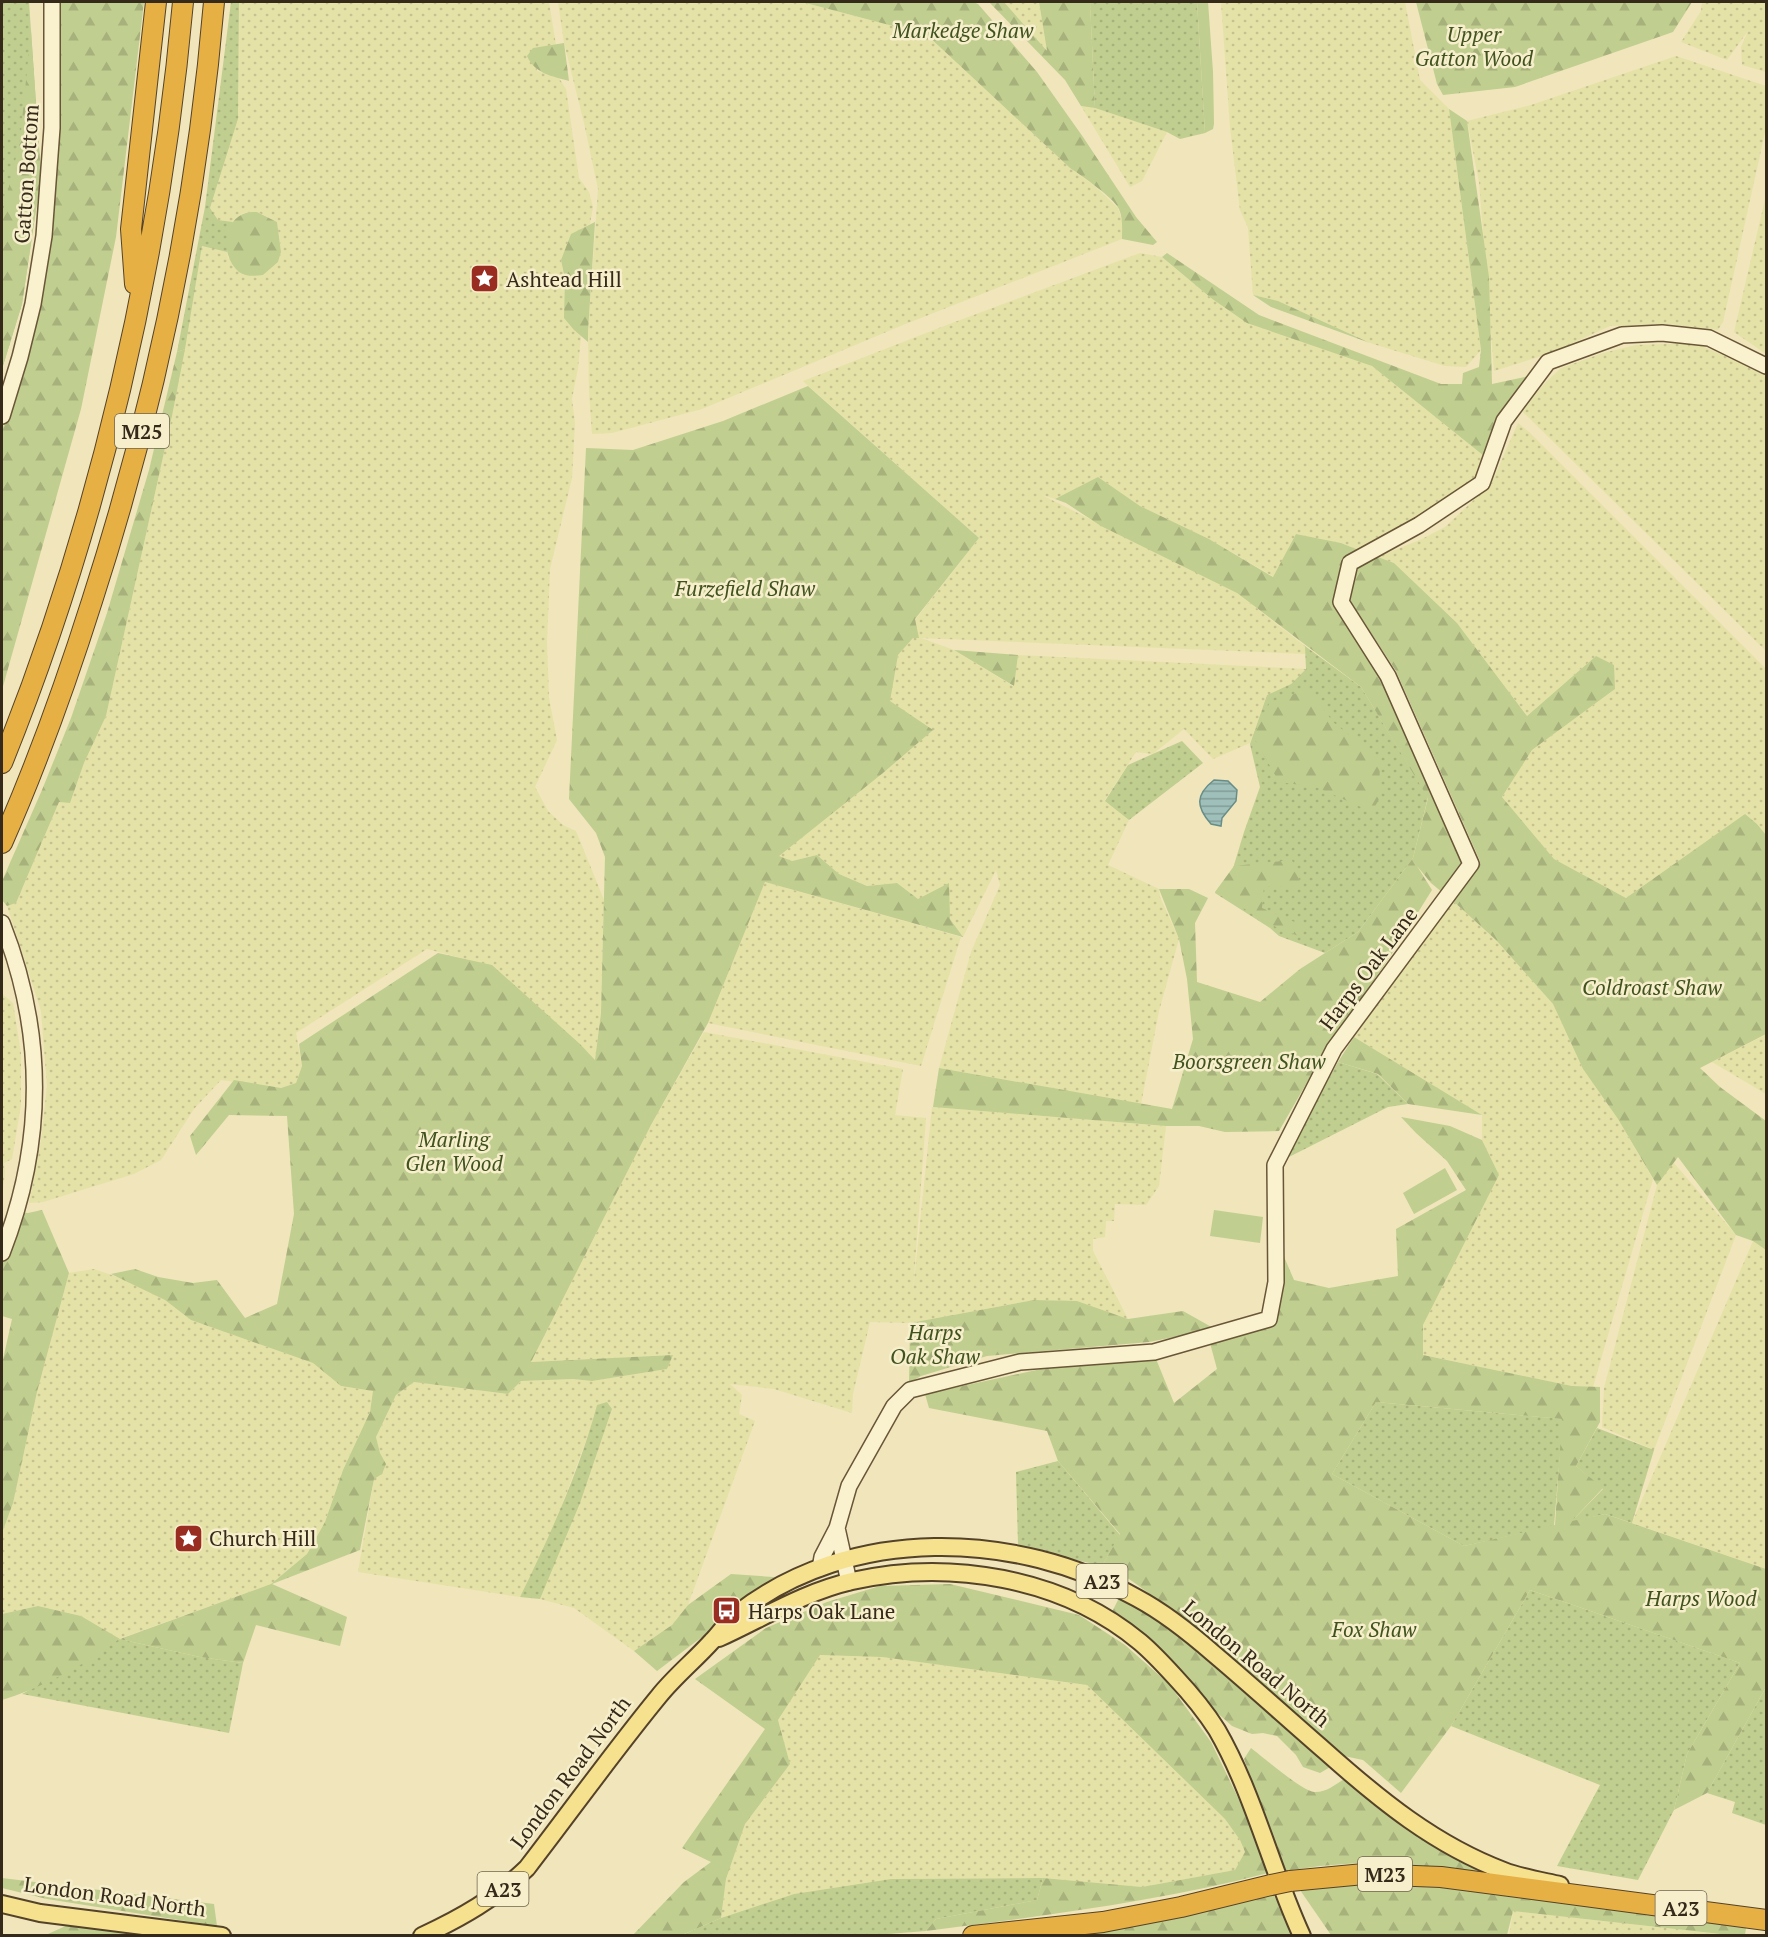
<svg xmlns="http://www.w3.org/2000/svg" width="1768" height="1937" viewBox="0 0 1768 1937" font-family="'PT Serif',serif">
<defs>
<pattern id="farmland-dots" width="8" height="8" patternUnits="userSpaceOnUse" patternTransform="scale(1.5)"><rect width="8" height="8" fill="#e5e2a8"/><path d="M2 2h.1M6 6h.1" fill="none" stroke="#c5c290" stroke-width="1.8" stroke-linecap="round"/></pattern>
<pattern id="grass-dots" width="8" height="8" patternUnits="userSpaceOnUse" patternTransform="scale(1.5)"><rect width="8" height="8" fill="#c0ce8f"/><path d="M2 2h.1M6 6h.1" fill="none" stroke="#a6b17b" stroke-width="1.8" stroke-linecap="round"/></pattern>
<pattern id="forest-firs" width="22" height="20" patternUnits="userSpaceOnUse" patternTransform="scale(1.5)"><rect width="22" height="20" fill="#c0ce8f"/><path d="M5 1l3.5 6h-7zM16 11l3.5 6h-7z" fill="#a6b17b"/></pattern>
<pattern id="water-rules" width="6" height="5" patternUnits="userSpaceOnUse" patternTransform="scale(1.5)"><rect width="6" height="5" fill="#9fc0ba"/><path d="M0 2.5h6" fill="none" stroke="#829c96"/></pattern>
</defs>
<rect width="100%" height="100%" fill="#f0e5bb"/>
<path fill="url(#farmland-dots)" d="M239 2H549L556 45 534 48 537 71 559 78 566 89 579 178 589 192 593 207 590 224 571 235 561 260 574 330 581 336 578 368 572 399 575 423 572 478 550 569 547 642 549 698 557 740 535 787 548 811 563 825 576 831 604 900 601 1013 595 1061 580 1044 492 966 427 949 296 1033 302 1066 296 1083 281 1088 221 1080 194 1109 161 1160 134 1174 43 1202 29 1203 41 1141 47 1086 41 1011 7 906 16 903 59 802 70 803 84 763 106 716 172 416 202 246 227 252 228 258 263 275 278 262 281 252 277 222 268 217 257 212 243 213 233 222 218 220 210 208 238 119Z
M558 2H802L927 35 1070 168 1095 186 1118 208 1122 220V239L903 325 702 409 612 433 592 434 589 391 588 332 598 189 584 123 564 43Z
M1004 2H1039L1047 52Z
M1221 2H1405L1420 80 1449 109 1481 350 1466 367 1445 366 1370 343 1278 301 1253 295 1248 228 1240 210 1230 127Z
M1702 2H1766V72L1742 65 1741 47 1748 31 1727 60 1681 42 1701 11Z
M1676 56 1766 86V128L1723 322 1718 330 1667 324 1610 326 1551 353 1494 371 1479 182 1467 121 1531 105Z
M1081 106 1095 108 1167 132 1142 181 1130 187Z
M1766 195V354L1734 332Z
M1140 253 1162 257 1211 298 1372 366 1484 456 1478 478 1414 522 1361 551 1341 543 1296 534 1274 577 1209 539 1140 506 1098 477 1055 499 1042 495 1237 593 1305 646 1306 654 921 638 954 650 1013 686 1018 655 1306 669 1291 684 1267 695 1250 743 1213 759 1184 729 1153 754 1136 752 1105 800 1129 820 1108 865 1159 889 1160 897 1179 939 1159 1011 1141 1104 939 1068 971 952 1000 885 996 870 963 937 950 919 918 899 897 883 867 886 839 874 817 855 792 861 778 856 883 773 932 730 889 701 898 655 913 638 915 620 979 538 803 381 944 326Z
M1695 343 1760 371 1766 372V651L1522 411 1543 385 1561 368 1603 353 1636 345Z
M1518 423 1529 432 1766 669V835L1757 824 1745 815 1626 898 1554 859 1502 797 1532 750 1615 689 1596 656 1527 716 1457 623 1394 563 1378 557 1422 539 1445 527 1491 484Z
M765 882 961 937 921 1066 708 1023Z
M1453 901 1496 940 1553 1004 1583 1069 1618 1119 1653 1179 1593 1387 1572 1386 1423 1355V1325L1499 1175 1482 1140V1115L1354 1037Z
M2 994 13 1003 21 1053V1105L12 1159 4 1163 5 1173 2 1198Z
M704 1032 903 1069 895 1115 926 1118 913 1291 932 1107 1166 1126 1159 1186 1146 1205 1115 1204 1114 1221H1106L1105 1237 1093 1239V1251L1128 1319 1077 1301 1034 1300 910 1323 870 1322 853 1394 852 1413 774 1389 730 1384 742 1395 739 1414 755 1421 688 1605 672 1625 634 1651 574 1608 540 1599 612 1410 597 1405 589 1433 553 1529 520 1597 358 1572 374 1479 386 1464 380 1453 376 1437 396 1395 414 1382 508 1394 521 1381 573 1379 592 1381 667 1369 672 1355 531 1362 651 1125Z
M1766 1033V1094L1712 1062 1763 1036Z
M1673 1162 1736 1235 1654 1450 1602 1427 1604 1388 1657 1185Z
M1753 1241 1766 1250V1569L1632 1523Z
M94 1269 123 1279 165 1300 191 1320 313 1363 341 1386 374 1391 370 1412 343 1470 325 1522 307 1554 271 1584 119 1639 81 1616 38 1606 2 1614V1533L13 1502 37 1392 69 1273Z
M819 1655 882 1657 1087 1685 1225 1819 1240 1840 1245 1853 1235 1870 1142 1887 1043 1878 891 1879 794 1894 721 1918 726 1879 745 1824 790 1764 778 1720Z
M1513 1911 1730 1935 1509 1936Z"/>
<path fill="url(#grass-dots)" d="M2 2H29L41 176 22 304 2 369Z
M231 2H239L238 119 210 208 218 220 233 222 228 232 227 252 202 246 185 349 177 352 205 207Z
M1090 2H1197L1205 133 1180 139 1167 132 1095 108Z
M1305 646 1361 687 1428 797 1413 858 1358 932 1325 953 1279 936 1270 928 1215 893 1231 875 1244 832 1260 787 1250 744 1267 695 1291 684 1306 669Z
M1182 741 1203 763 1129 820 1105 801 1128 765Z
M1338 1062 1377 1074 1408 1104 1388 1107 1283 1160Z
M607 1402 612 1409 580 1503 540 1599 520 1597C550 1535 579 1472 597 1405Z
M1376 1402 1563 1419 1554 1526 1464 1546 1332 1474Z
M1597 1428 1654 1450 1632 1523 1605 1514 1571 1522 1603 1489 1576 1466Z
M1058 1461 1120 1535 1102 1566 1025 1548 1018 1544 1016 1472Z
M1530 1590 1740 1663 1687 1754 1674 1810 1638 1880 1557 1866 1600 1785 1451 1726Z
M119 1639 200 1657 243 1663 229 1733 22 1694Z
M1766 1687V1825L1732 1813 1735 1802 1707 1793Z
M1043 1878 1037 1900 936 1919 926 1931 862 1936 682 1935 721 1918 794 1894 891 1879Z"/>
<path fill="url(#forest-firs)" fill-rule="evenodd" d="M59 2H144L116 237 81 409 2 690V431L40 307 58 168Z
M802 2H973L978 4 1037 72 1083 137 1136 217 1157 242 1153 245 1122 239C1122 229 1123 218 1119 209 1114 198 1082 176 1070 168L927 35Z
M989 2H1004L1047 51 1039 2H1090L1095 108 1081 106 1065 80Z
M1416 2H1692L1673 32 1515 87 1443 95 1437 84Z
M31 30 41 176 22 304 2 369V215L20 141Z
M564 43 569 81C552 76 535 74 527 56L533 48Z
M1449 109 1467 121 1489 277 1492 384 1529 376 1496 417 1484 456 1372 366 1247 323 1211 298 1162 257 1167 253 1259 315 1441 384H1462L1463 373 1479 367 1481 350Z
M257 212 277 222 281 252 278 262 263 275C255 276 246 277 239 272 222 258 221 224 243 214 247 212 253 212 257 212Z
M595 222 588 332V342L574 330 564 318 565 279 561 260 571 234Z
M1253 295 1278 301 1370 343 1271 307Z
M185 349 172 416 106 716 84 763 70 803 59 802 16 903 7 906 2 900V881L42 790 71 718 107 613 149 470 177 352Z
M808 386 979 538 915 619 919 638H913L898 655 890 701 933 730 883 773 779 856 792 861 817 855 839 874 867 886 897 883 918 899 949 883 950 919 963 937 765 882 708 1023 651 1125 531 1362 673 1355 667 1369 592 1381 573 1379 521 1381 508 1394 414 1382 396 1395 376 1437 380 1453 386 1464 382 1474 374 1479 360 1550 272 1584 347 1617 340 1646 256 1625 243 1663 200 1657 119 1639C89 1663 39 1689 2 1700V1614L38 1606 81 1616 120 1639 271 1584 307 1554 325 1522 343 1470 370 1412 373 1391 341 1386 313 1363 191 1320 165 1300 111 1274 135 1269 158 1277 193 1283 217 1280 245 1318 277 1304 294 1214 287 1116 229 1115 196 1155 190 1136 234 1080 281 1088 296 1083 302 1066 299 1044 438 953 492 965 580 1044 595 1060 601 1013 605 857 596 833 569 799 586 448 633 450 723 421Z
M1098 477 1140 506 1209 539 1273 577 1296 534 1341 543 1361 551 1334 602 1382 679 1463 862 1443 893 1431 883 1417 866 1432 890 1395 949 1321 1058 1279 1131 1225 1132 1199 1126H1166L933 1107 939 1068 1172 1109 1193 1039 1187 979 1179 939 1159 889H1189L1208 898 1195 923 1197 982 1260 1002 1300 969 1358 932 1413 858 1428 798 1361 687 1237 593 1101 526 1066 503 1055 499Z
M1378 557 1394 563 1457 623 1527 716 1596 656 1614 665 1615 689 1532 750 1502 797 1554 859 1626 898 1745 814 1757 824 1766 835V1034L1700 1068 1720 1087 1766 1121V1250L1753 1241 1736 1235 1678 1157 1657 1185 1618 1119 1583 1069 1553 1004 1496 940 1453 901 1480 861 1396 671 1350 601 1355 572 1364 561Z
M954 650 1018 655 1014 686Z
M1309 689 1333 722 1380 760 1379 799 1372 812 1316 787 1279 782 1253 736 1270 702Z
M1292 860 1302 887 1264 886 1262 908 1304 926 1301 937 1276 927 1215 892 1234 866Z
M1354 1037 1482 1115 1408 1104 1378 1074 1338 1062Z
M1401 1117 1450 1126 1482 1140 1499 1175 1423 1325V1355L1572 1386 1600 1387V1422L1576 1466 1603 1488 1572 1521 1605 1514 1766 1569V1687L1707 1793 1674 1810 1687 1754 1740 1663 1530 1590 1451 1726 1401 1793 1363 1760 1344 1756C1287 1707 1231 1657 1171 1611 1150 1595 1128 1574 1102 1566L1120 1534 1058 1461 1047 1431 929 1408 925 1394 1041 1369 1156 1359 1174 1403 1217 1369 1210 1343 1273 1321 1282 1252 1294 1280 1329 1288 1398 1276 1396 1229 1466 1190 1447 1161 1416 1133ZM1376 1402 1562 1419 1555 1525 1464 1546 1332 1474Z
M42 1210 69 1273 37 1392 13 1503 2 1533V1364L12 1319 2 1316V1261L14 1235 16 1212 28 1213Z
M1034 1300 1077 1301 1128 1319 1183 1311 1215 1329 1149 1342 987 1356 921 1376 909 1383 910 1323Z
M731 1574 787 1578 734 1608 702 1637 657 1671 634 1651 672 1625 688 1605Z
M950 1584 1079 1615 1125 1645 1169 1684 1211 1742 1243 1808 1268 1873C1156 1902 1041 1916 926 1931L936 1919 1037 1900 1043 1878 1142 1887 1235 1870 1245 1852 1240 1840 1225 1819 1087 1685 882 1657 820 1655 778 1720 790 1764 745 1824 726 1879 721 1918 682 1935 632 1936 684 1882 711 1862 682 1848 765 1729 695 1679 766 1628 827 1602 880 1586Z
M1119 1598 1149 1614 1202 1651 1332 1766 1320 1773 1303 1767 1296 1755 1277 1736 1263 1733 1252 1734 1232 1726 1214 1710 1193 1684 1148 1638 1111 1614Z
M1251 1748C1264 1758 1301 1790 1314 1792 1325 1793 1335 1785 1344 1779L1383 1812 1452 1858 1503 1881 1384 1861 1320 1866 1285 1871 1244 1759Z
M2 1878 214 1904 217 1926 47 1899 2 1888Z
M1331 1884H1434L1477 1889 1746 1928 1745 1935H1730L1513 1911 1507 1935H1331L1300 1890Z
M1273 1894 1295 1935 1071 1936 1072 1932Z
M70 1924 156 1935 48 1934Z"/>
<path fill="#c0ce8f" d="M1197 2H1208L1213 72 1214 124 1213 129 1205 133Z
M1445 1168 1457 1190 1414 1214 1403 1193Z
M1214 1210 1263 1217 1260 1243 1210 1236Z"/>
<path fill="url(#water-rules)" stroke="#678d88" stroke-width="1.5" d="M1214 780 1228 781 1237 790 1236 801 1222 818 1221 826 1211 824C1196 807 1195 795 1214 780Z"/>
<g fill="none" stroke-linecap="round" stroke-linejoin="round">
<defs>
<path id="secondary" d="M2 416 20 357 33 304 44 236 52 128V2
M2 923C45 1032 45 1143 2 1253
M820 1568 822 1557 837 1528
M849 1582 837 1528 849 1486 894 1406 910 1390 1020 1362 1154 1352 1269 1319 1276 1282 1275 1165 1334 1049 1471 864 1388 676 1341 602 1350 563 1419 525 1482 483 1504 421 1548 362 1622 335 1662 333 1709 338 1766 366"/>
<path id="primary" d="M719 1638C763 1618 804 1592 852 1581 948 1559 1062 1577 1140 1642 1152 1652 1164 1665 1175 1677 1190 1693 1205 1711 1217 1730 1254 1794 1271 1869 1302 1936
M2 1904 40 1913 222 1936
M422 1936C461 1918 496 1898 527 1868 571 1811 613 1752 659 1696 675 1676 695 1660 712 1641 721 1632 728 1620 738 1613 851 1525 1016 1530 1137 1598 1165 1613 1190 1633 1214 1654 1252 1686 1288 1719 1325 1751 1380 1800 1435 1845 1504 1871 1522 1878 1542 1881 1560 1885"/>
<path id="highway" d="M135 284 131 229 156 2
M2 763C99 523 160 259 183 2
M2 843C37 764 66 683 92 601 155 406 197 205 214 2
M1290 1881 1364 1874 1441 1877 1766 1920
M973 1936 1103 1922 1181 1907 1271 1885"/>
</defs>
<use href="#secondary" stroke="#695538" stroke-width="18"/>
<use href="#primary" stroke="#544229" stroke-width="20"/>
<use href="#highway" stroke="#544229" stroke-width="22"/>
<use href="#secondary" stroke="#faf2ce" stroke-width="15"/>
<use href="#primary" stroke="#f6e18f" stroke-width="16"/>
<use href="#highway" stroke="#e6b045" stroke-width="20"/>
<defs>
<path id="highway-bridge" d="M1271 1885 1290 1881"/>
</defs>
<use href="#highway-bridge" stroke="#544229" stroke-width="22" stroke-linecap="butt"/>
<use href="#highway-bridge" stroke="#e6b045" stroke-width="20"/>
</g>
<defs>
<symbol id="sight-square" viewBox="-11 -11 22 22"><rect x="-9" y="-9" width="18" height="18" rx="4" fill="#992d21" stroke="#f7efcb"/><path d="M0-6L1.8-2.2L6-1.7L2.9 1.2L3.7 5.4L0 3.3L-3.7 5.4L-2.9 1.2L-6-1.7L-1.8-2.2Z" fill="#fff"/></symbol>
<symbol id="bus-square" viewBox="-11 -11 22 22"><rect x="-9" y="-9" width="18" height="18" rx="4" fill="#992d21" stroke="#f7efcb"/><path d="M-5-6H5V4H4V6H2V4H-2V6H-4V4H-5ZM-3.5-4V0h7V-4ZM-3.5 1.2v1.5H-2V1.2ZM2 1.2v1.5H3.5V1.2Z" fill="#fff"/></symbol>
</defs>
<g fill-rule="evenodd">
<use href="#sight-square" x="468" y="262" width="33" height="33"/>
<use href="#sight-square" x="172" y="1522" width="33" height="33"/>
<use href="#bus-square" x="710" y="1594" width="33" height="33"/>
</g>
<g text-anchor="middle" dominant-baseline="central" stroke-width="5" stroke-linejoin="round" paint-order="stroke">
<g fill="#f7efcb" stroke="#6f654f" stroke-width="1.5">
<rect x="115" y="414" width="54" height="34" rx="4.5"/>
<rect x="1076.5" y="1564" width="51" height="34" rx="4.5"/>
<rect x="1358" y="1857" width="54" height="34" rx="4.5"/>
<rect x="477.5" y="1872" width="51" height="34" rx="4.5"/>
<rect x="1655.5" y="1891" width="51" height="34" rx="4.5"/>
</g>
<g font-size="20" font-weight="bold" fill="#352a1a">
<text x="142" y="431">M25</text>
<text x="1102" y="1581">A23</text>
<text x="1385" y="1874">M23</text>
<text x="503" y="1889">A23</text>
<text x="1681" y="1908">A23</text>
</g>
<g font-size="21" font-style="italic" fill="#40531f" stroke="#f7efcb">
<text x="963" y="30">Markedge Shaw</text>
<text x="1474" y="34">Upper<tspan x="1474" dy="24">Gatton Wood</tspan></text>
<text x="745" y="588">Furzefield Shaw</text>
<text x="1652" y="987">Coldroast Shaw</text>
<text x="1249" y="1061">Boorsgreen Shaw</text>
<text x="454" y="1139">Marling<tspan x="454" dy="24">Glen Wood</tspan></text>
<text x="935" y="1332">Harps<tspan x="935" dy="24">Oak Shaw</tspan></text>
<text x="1701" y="1598">Harps Wood</text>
<text x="1374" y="1629">Fox Shaw</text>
</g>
<g font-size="21" fill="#352a1a" stroke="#f7efcb">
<text transform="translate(26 174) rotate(-86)">Gatton Bottom</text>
<text transform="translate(1368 968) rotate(-53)">Harps Oak Lane</text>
<text transform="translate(1257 1663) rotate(40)">London Road North</text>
<text transform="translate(570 1772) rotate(-53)">London Road North</text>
<text transform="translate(115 1896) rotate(8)">London Road North</text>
</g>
<g font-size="21" fill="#352a1a" stroke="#f7efcb" text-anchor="start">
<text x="506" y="279">Ashtead Hill</text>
<text x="209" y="1538">Church Hill</text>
<text x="748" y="1611">Harps Oak Lane</text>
</g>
</g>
<rect width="1768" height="1937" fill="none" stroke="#352a1a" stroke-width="6"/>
</svg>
